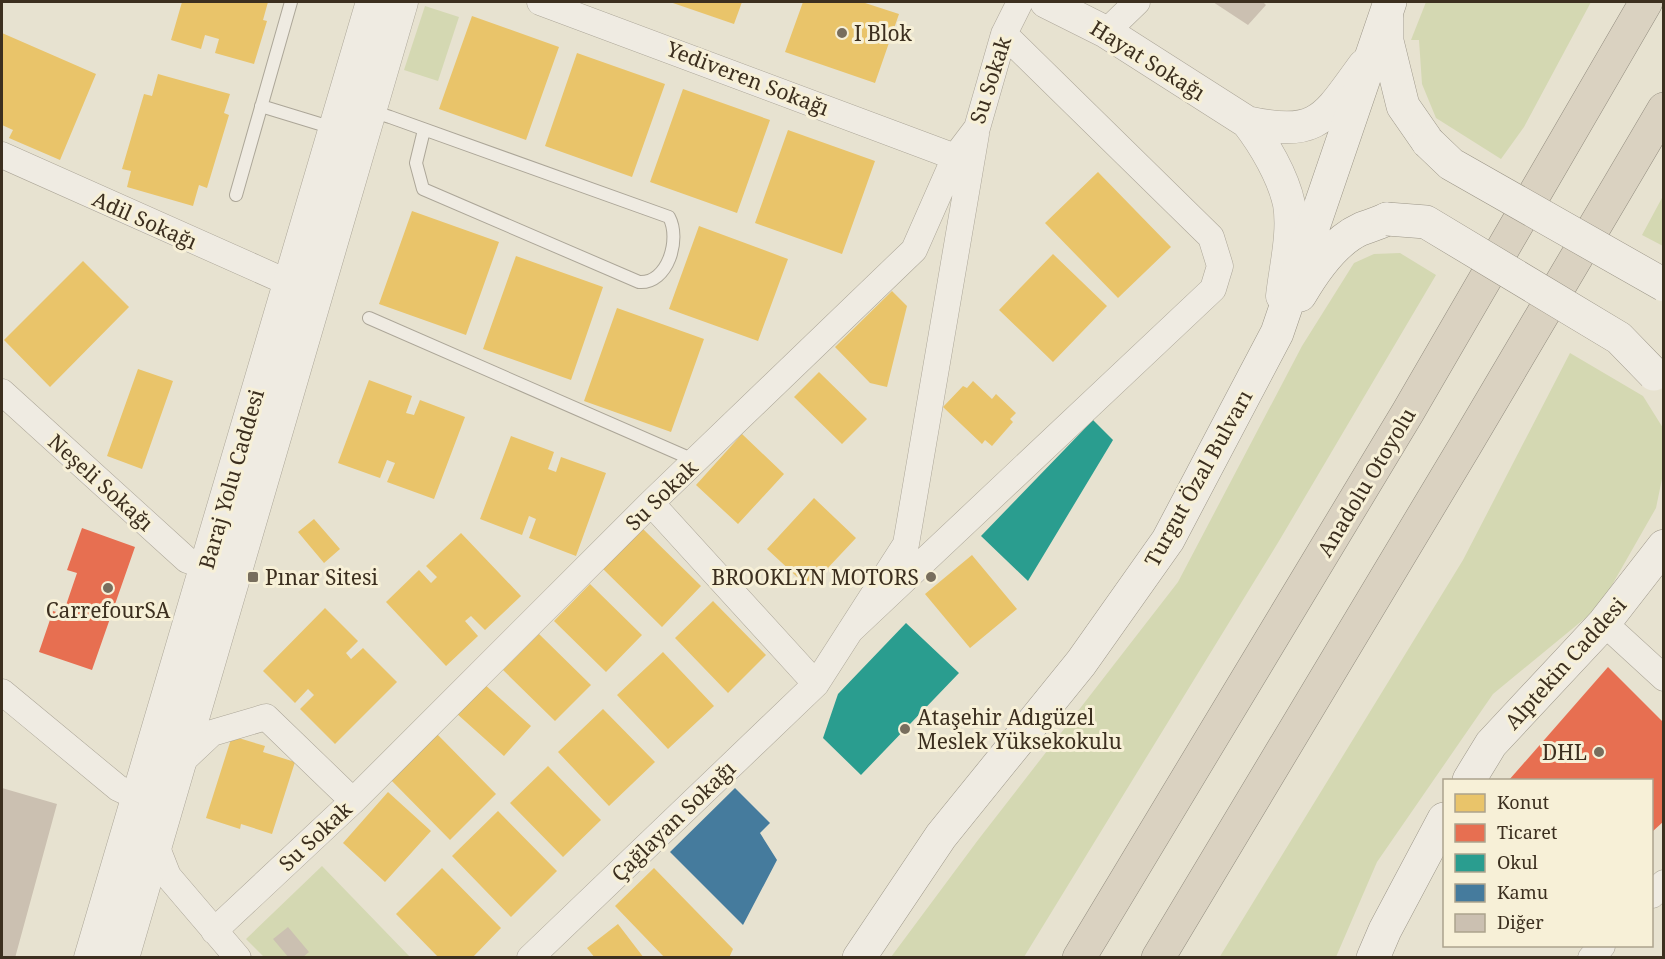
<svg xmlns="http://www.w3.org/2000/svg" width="1665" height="959" viewBox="0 0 1665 959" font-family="'Noto Serif',serif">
<rect width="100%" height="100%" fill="#e7e2d0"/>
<path fill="#d4d8b2" d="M1426 2H1591L1524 127 1501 159 1436 118 1422 84 1419 40H1411Z
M425 6 459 17 438 81 404 70Z
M1663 196V246L1642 235Z
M1400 253 1436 275 1279 541 1024 957H891L978 840 1178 582 1302 346 1354 263 1374 254Z
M1570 353 1643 396 1663 428V474L1656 508 1600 606 1493 694 1377 862 1336 957 1219 958 1463 560Z
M322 866 410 957H264L246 939Z"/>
<path fill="#e9c46a" d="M182 2H268L263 20 267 21 254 64 215 53 219 39 205 35 201 49 171 40Z
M670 2H742L734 24Z
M803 2H862L899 14 875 83 785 52Z
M472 16 559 47 526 140 439 109Z
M2 33 96 74 60 160 9 138 13 130 2 125Z
M577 53 665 84 632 177 545 146Z
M158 74 230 94 224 113 229 115 207 188 199 185 193 206 127 187 131 171 122 169 144 94 152 96Z
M683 89 770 120 737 213 650 182Z
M788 130 875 161 842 254 755 223Z
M1098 172 1171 247 1118 298 1045 223Z
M412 211 499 242 466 335 379 304Z
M699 226 788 259 758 341 669 309Z
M1053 254 1107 306 1053 362 999 310Z
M516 256 603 287 571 380 483 349Z
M83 261 129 307 50 387 4 340Z
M892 291 907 306 887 387 870 383 835 347Z
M617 308 704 339 671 432 584 401Z
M138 369 173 381 142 469 107 456Z
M819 372 867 419 842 444 794 397Z
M369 380 412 396 406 413 414 415 420 400 465 417 434 499 387 482 395 463 387 460 380 478 338 463Z
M973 381 992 399 996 394 1016 413 1010 419 1013 422 992 446 985 440 982 444 943 407 963 386 967 388Z
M742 434 784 474 738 524 696 485Z
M511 436 554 452 548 469 556 472 561 457 606 473 576 556 529 538 536 519 529 516 522 535 480 519Z
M814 498 856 538 809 588 767 549Z
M314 519 340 549 324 563 298 532Z
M641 527 701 586 662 627 602 568Z
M461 533 521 596 485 630 471 616 465 621 478 636 446 666 386 602 419 570 431 583 437 577 426 566Z
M972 555 1017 609 970 648 925 594Z
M590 584 642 635 606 672 554 621Z
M713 601 766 655 728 693 675 638Z
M325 608 358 641 346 653 351 659 363 648 397 682 335 744 300 709 314 695 308 689 295 703 263 671Z
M539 634 591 685 555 721 503 670Z
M663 652 714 706 668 749 617 695Z
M483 683 531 726 504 756 456 713Z
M603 709 655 762 609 806 558 752Z
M437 734 496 794 450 840 391 780Z
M232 736 265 746 263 752 295 762 272 834 241 824 240 829 206 818Z
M548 766 601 820 563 857 510 803Z
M388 792 431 831 385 882 343 843Z
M498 811 557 871 511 917 452 856Z
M442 868 501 928 472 958H439L396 914Z
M654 868 733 949 729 958H665L615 906Z
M618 924 644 958H595L587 948Z"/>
<path fill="#e76f51" d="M82 528 135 547 92 670 39 652 53 611 63 614 77 573 67 570Z
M1608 667 1664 723V821L1652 832V780H1509Z"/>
<path fill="#2a9d8f" d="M1093 420 1113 440 1028 581 981 536Z
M906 623 959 673 861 775 823 738 838 694Z"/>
<path fill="#457b9d" d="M735 788 770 823 760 833 777 860 743 925 670 852Z"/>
<path fill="#cbc0b1" d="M1213 2H1263L1266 5 1248 25Z
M2 788 57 804 15 958H2Z
M288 927 309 952 302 958H289L273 939Z"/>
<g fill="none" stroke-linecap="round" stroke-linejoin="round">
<defs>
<path id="service" d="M261 106 333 128
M371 111 390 117 669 217C681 239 668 284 639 282L423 189 416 163 424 130
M236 195 291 2
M369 318 696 461"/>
<path id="minor" d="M540 2 955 157
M1106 32 1137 2
M2 155 289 283
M2 392 187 560 205 566
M1604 623 1664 678
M850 631 1213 289 1220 266 1211 237 1004 34
M816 684 906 544 976 134
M2 692 118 788 137 797 168 876 238 958
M177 766 212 733 266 717 353 801
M1652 895 1664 883
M214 931 353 801 651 503 914 250 955 157 977 128 1004 34 1020 2
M530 958 816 684 651 503
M1591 958 1602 946"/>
<path id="tertiary" d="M1046 2 1106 32 1247 122C1319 138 1325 118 1364 65
M1247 122C1264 144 1283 176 1289 204 1294 233 1285 268 1282 296
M90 958 372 2
M123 958 402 2"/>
<path id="secondary" d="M1387 18V41L1403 106 1428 142
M1300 295C1314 271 1334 241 1361 229 1369 226 1379 223 1387 219
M1469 780 1491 744 1604 623 1664 546
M859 958 941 836 1081 663 1168 540 1277 333 1390 2
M1373 958 1385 930 1444 819"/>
<path id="motorway" d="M1079 958 1408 412 1646 2
M1158 958 1465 446 1664 109"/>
</defs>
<use href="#service" stroke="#aca698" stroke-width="14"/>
<use href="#minor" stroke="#aca698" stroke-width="27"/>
<use href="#tertiary" stroke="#aca698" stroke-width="33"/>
<use href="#secondary" stroke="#9c9688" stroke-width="34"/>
<use href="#motorway" stroke="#928c7f" stroke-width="34"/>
<use href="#service" stroke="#efebe2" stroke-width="12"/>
<use href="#minor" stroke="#efebe2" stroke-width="26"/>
<use href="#tertiary" stroke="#efebe2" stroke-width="32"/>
<use href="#secondary" stroke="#efebe2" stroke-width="33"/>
<use href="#motorway" stroke="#dad2c1" stroke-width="33"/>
<defs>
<path id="secondary-bridge" d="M1428 142 1451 164 1664 285
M1387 219 1426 222 1619 338 1654 374"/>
</defs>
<use href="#secondary-bridge" stroke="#9c9688" stroke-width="34" stroke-linecap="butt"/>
<use href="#secondary-bridge" stroke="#efebe2" stroke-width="33"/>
</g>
<g fill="#786e5d" stroke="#f7f0d7" stroke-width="2">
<circle cx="842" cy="33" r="6"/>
<rect x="247" y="571" width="12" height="12" rx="3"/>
<circle cx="931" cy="577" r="6"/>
<circle cx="108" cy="588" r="6"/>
<circle cx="905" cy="729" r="6"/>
<circle cx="1599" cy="752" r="6"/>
</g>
<g text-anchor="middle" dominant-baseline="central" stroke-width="6" stroke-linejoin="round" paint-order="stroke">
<g font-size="21" fill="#3c2f1f" stroke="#f7f0d7" text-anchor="start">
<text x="854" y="33">I Blok</text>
<text x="265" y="577">Pınar Sitesi</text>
<text x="919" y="577" text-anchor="end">BROOKLYN MOTORS</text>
<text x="108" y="610" text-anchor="middle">CarrefourSA</text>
<text x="917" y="717">Ataşehir Adıgüzel<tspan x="917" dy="24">Meslek Yüksekokulu</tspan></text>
<text x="1587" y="752" text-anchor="end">DHL</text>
</g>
<g font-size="21" fill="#3c2f1f" stroke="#f7f0d7">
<text transform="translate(1148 60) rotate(32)">Hayat Sokağı</text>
<text transform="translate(748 78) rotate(21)">Yediveren Sokağı</text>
<text transform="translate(990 80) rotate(-72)">Su Sokak</text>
<text transform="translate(145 220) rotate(24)">Adil Sokağı</text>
<text transform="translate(1198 478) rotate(-61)">Turgut Özal Bulvarı</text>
<text transform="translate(231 479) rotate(-74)">Baraj Yolu Caddesi</text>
<text transform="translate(101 482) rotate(42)">Neşeli Sokağı</text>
<text transform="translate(1366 482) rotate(-59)">Anadolu Otoyolu</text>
<text transform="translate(661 495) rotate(-44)">Su Sokak</text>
<text transform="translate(1565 663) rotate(-48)">Alptekin Caddesi</text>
<text transform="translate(673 821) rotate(-44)">Çağlayan Sokağı</text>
<text transform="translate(315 836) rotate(-43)">Su Sokak</text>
</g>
</g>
<rect width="1665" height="959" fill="none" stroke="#3c2f1f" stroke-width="6"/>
<rect x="1443" y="779" width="210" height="168" fill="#f7f0d7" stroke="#aca38d" stroke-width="1.5"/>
<rect x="1455" y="794" width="30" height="18" fill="#e9c46a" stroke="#aca38d" stroke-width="1.5"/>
<text x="1497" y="809" font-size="18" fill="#3c2f1f">Konut</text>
<rect x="1455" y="824" width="30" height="18" fill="#e76f51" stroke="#aca38d" stroke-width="1.5"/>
<text x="1497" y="839" font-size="18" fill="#3c2f1f">Ticaret</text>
<rect x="1455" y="854" width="30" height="18" fill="#2a9d8f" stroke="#aca38d" stroke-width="1.5"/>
<text x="1497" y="869" font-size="18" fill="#3c2f1f">Okul</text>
<rect x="1455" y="884" width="30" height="18" fill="#457b9d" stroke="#aca38d" stroke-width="1.5"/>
<text x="1497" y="899" font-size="18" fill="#3c2f1f">Kamu</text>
<rect x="1455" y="914" width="30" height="18" fill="#cbc0b1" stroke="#aca38d" stroke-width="1.5"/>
<text x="1497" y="929" font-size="18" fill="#3c2f1f">Diğer</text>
</svg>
